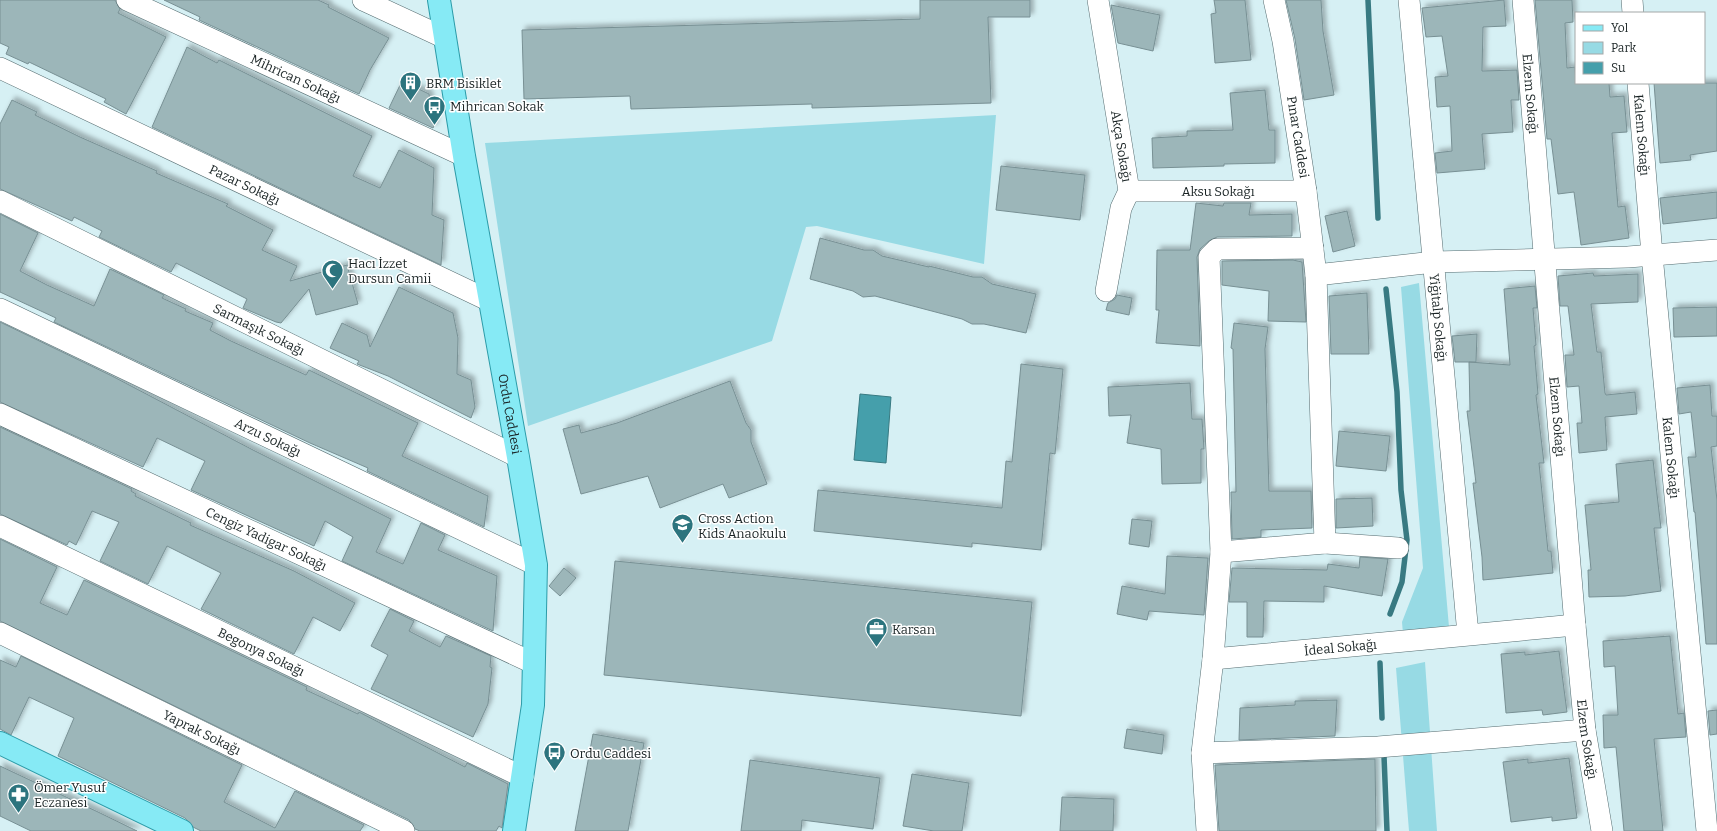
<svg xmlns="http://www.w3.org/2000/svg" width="1717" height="831" viewBox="0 0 1717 831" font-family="Bitter,serif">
<defs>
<filter id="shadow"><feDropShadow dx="3.5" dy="-3.5" stdDeviation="2" flood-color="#0004"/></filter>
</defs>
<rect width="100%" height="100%" fill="#d6f0f4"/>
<path fill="#97dae4" d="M996 115 984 264 817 226 806 227 772 341 528 426 485 143Z
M1419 283 1449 627 1403 634 1402 622 1423 568 1401 287Z
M1425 662 1437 831H1409L1396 668Z"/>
<path fill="#459fab" stroke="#387a82" d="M860 394 891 397 886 463 854 460Z"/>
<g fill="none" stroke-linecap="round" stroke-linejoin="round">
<path stroke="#387a82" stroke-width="5.5" d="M1368 0 1378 218
M1386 289 1397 392 1401 490 1407 540 1402 582 1390 614
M1380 663 1382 718
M1384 756 1387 831"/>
</g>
<path fill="#9cb6b9" stroke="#789094" filter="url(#shadow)" d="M0 0H115L120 9 118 13 166 37 126 114 104 102 106 99 29 62 28 64 6 54 9 47 0 43Z
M164 0H318L329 5 328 7 389 38 370 70 359 94 199 20 200 17Z
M920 0H1030V17H988L991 103 812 108V104L631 109 630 96 524 99 522 30 920 19Z
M1214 0H1245L1251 60 1215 63 1211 14 1216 13Z
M1286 0H1321L1323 31 1334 95 1304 100 1295 39Z
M1504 0 1506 26 1483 27 1482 71 1517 70 1519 100H1511L1513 132 1482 134 1485 169 1437 173 1435 153 1452 151 1450 106 1437 107 1435 77 1448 76 1442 36 1426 37 1422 8Z
M1535 0H1572L1573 22 1565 23 1567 68 1575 67 1576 83H1609L1610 97 1624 96 1627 132 1612 133 1618 207 1625 206 1629 238 1581 245 1574 192 1558 194 1551 139H1547Z
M1111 5 1160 15 1153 51 1118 43Z
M187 47 217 63 219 60 372 136 353 176 380 188 399 150 434 168 432 215 444 220 441 265 152 127Z
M402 81 429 94 435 124 433 128 389 108Z
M1654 83H1717V151L1690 155 1691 160 1660 163Z
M1265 90 1269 130H1275V163L1224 164V166L1153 168 1152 138 1187 136V131L1233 130 1230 93Z
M12 100 37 112 35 115 80 137 157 171 156 173 228 204 226 206 273 230 262 250 297 266 290 281 347 265 358 304 316 315 309 289 281 323 276 322 243 308 247 299 176 263 171 272 99 237 102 231 74 217 72 221 0 189V124Z
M1001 166 1085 175 1080 220 996 210Z
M1717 192V218L1663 224 1660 198Z
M1196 203 1223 206 1224 203H1251L1249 215 1292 214V236L1217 237 1209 241 1200 249 1197 257 1200 346 1156 343 1159 310H1156L1157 250H1190Z
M1347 211 1355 246 1333 252 1325 216Z
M0 214 38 233 20 271 47 285 94 306 110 269 164 295 162 298 186 309 185 311 213 323 210 330 231 341 306 375 309 370 418 423 402 456 488 496 484 527 367 471 368 468 310 443 54 322 56 318 0 292Z
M820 238 864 250H873L882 256 929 267V266L973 277H982L992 284 1036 294 1026 333 984 324H972L962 319 875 296 863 297 853 291 810 279Z
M1293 260 1302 262 1306 322 1268 321 1269 291 1222 285V261Z
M1593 273 1594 276 1638 274V302L1591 304 1597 352H1601L1605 393 1606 395 1635 392 1637 414 1605 417 1607 450 1579 453 1577 423H1582L1579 386 1567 387 1565 355H1574L1568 306H1560L1558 276Z
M1535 286 1537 308H1533L1536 345 1534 346 1538 394 1536 395 1544 463H1539L1548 551H1551L1553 573 1483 580 1482 557 1473 483H1476L1467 411H1470L1469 362 1510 365 1504 289Z
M399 287 453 313 458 338 457 374 471 380 475 407 471 418 388 376 357 364 359 361 330 348 342 323 367 335 370 347Z
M1367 293 1369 354H1331L1329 296Z
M1117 295 1132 298 1129 315 1106 310 1108 303 1115 299Z
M1717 307V336L1674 337 1673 308Z
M0 322 112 376 253 450 391 519 376 552 403 564 421 523 445 535 438 550 497 576 493 631 342 561 353 537 325 521 314 546 191 490 205 461 157 438 143 467 0 402Z
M1234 323 1268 327 1265 349 1269 491H1311L1312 528 1261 530V537L1232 539 1231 492H1236L1233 349 1231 348Z
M1477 334 1476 362H1455L1452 336Z
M1021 364 1063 369 1055 454 1050 453 1041 550 972 543V547L814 531 818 490 1002 508 1006 461 1012 462Z
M730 381 746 423 751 430V442L767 484 729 498 723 484 660 508 648 476 581 494 563 429 579 425 581 433 617 423Z
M1190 383 1192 419H1202L1204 449H1201V483L1162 484 1161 449 1127 443 1131 415 1109 416 1108 387Z
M1710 385 1712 416H1717V446L1711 447 1717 500V644H1706L1695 512H1694L1688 457H1696L1691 412 1679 414 1677 388Z
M0 427 132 489 131 491 136 494 135 496 191 523 190 525 294 571 355 603 340 631 313 617 294 654 201 609 221 573 167 546 148 584 100 561 119 522 92 511 76 545 69 541 67 545 0 514Z
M1339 431 1390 436 1386 471 1336 466Z
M1653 460 1661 528H1654L1661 591 1625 596 1589 597 1588 570H1591L1585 505 1619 502 1616 464Z
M1372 498 1373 526 1336 528V499Z
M1132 519 1152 521 1149 547 1129 544Z
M0 539 57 567 40 603 67 615 84 580 307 687 306 690 358 714 359 712 465 767 467 763 508 784 502 828 499 826 496 831H420L415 829 409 820 0 621Z
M1167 556 1208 558 1204 615 1149 611 1147 620 1117 614 1122 586 1165 594Z
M1360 557 1388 559 1382 596 1324 586V602L1264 601 1263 637H1247V602H1229L1232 568 1327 570 1328 564 1359 568Z
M615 561 1032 602 1021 716 604 675Z
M564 568 576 578 560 596 549 586Z
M390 609 414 621 409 631 440 647 446 636 491 656 490 667 492 668 488 704 473 737 371 689 388 655 371 646Z
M1670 636 1678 714 1684 713 1686 737 1654 739 1663 831H1624L1616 747 1604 748 1603 715H1618L1615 666 1604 667 1603 641Z
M1559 651 1567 712 1543 715 1542 710 1506 713 1501 654 1525 652V655Z
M21 656 242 765 224 802 275 828 295 791 364 825 360 831H201L193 827 185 818 58 756 74 718 29 697 11 735 0 729V660L16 667Z
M1337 700 1335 736 1239 740 1240 708 1295 705V701Z
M1717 710V734L1710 735 1708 711Z
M1127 729 1164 735 1162 754 1124 748Z
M593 734 644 743 628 831H575Z
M1569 758 1577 818 1552 821V817L1511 822 1503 762 1528 759V763Z
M1375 759 1376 831H1219L1215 765Z
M750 760 880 778 873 829 802 820 801 831H741Z
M0 766 98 812 137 831H31L0 816Z
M912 774 969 783 962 831H934L903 826Z
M1062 797 1114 799 1113 831H1060Z"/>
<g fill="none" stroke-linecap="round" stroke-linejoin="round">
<defs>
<g id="minor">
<path id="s1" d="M127 0 464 156"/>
<path d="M363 0 445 38"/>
<path id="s2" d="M1098 0 1129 191 1121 208 1106 291"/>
<path id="s3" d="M1409 0 1468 634"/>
<path id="s4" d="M1523 0 1575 625 1585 730 1602 831"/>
<path d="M1632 0 1633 13"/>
<path id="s5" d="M0 68 490 301"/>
<path id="s6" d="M1638 83 1652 255 1707 831"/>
<path id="s7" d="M1129 191H1306"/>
<path id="s8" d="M0 201 518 457"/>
<path d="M1316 275 1434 262 1628 257 1717 250"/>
<path id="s9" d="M0 309 536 565"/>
<path id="s10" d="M0 414 533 663"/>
<path id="s11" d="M0 526 523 777"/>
<path d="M1325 543 1398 548"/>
<path d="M1221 552 1209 257 1217 249 1313 248"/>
<path id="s12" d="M0 633 404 831"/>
<path id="s13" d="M1213 659 1575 625"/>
<path d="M1202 753 1378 747 1585 730"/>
<path d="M1207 831 1202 753 1213 659 1221 552 1325 543 1316 275 1306 191 1283 41 1274 0"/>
</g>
<g id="major">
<path id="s14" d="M439 0 464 156 518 457 536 565 533 705 514 831"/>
<path d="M0 743 182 831"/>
</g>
</defs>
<use href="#minor" stroke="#556c70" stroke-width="22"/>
<use href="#major" stroke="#2c9ba8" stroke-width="24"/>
<use href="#minor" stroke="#fff" stroke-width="21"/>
<use href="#major" stroke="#86eaf5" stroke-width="22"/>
</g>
<defs>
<symbol id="building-pin" viewBox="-11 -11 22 30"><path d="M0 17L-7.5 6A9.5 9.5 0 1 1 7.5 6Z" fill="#2c747e" stroke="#fff"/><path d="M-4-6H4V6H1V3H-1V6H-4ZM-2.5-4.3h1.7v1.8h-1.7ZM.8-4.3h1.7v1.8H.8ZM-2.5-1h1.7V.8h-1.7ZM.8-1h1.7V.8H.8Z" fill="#fff"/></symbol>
<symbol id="bus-pin" viewBox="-11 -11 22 30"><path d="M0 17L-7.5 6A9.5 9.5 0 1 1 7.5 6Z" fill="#2c747e" stroke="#fff"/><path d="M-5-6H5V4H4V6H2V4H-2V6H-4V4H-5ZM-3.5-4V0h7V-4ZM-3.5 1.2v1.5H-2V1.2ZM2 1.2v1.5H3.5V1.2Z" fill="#fff"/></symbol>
<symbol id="mosque-pin" viewBox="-11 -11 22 30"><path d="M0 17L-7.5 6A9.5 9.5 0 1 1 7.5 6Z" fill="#2c747e" stroke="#fff"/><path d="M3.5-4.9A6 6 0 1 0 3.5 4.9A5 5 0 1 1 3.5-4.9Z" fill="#fff"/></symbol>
<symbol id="school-pin" viewBox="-11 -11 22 30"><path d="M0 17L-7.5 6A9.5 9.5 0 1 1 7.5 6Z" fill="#2c747e" stroke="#fff"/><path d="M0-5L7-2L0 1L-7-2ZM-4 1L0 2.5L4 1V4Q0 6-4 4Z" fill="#fff"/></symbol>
<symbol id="office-pin" viewBox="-11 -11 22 30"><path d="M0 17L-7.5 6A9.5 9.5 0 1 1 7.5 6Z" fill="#2c747e" stroke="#fff"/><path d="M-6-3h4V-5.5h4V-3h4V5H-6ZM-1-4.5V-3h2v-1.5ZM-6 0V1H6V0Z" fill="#fff"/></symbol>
<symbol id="pharmacy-pin" viewBox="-11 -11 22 30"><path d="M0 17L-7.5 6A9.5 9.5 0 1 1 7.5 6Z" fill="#2c747e" stroke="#fff"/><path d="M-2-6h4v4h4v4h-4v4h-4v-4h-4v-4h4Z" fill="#fff"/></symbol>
</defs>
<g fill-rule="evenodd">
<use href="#building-pin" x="398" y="70" width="25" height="34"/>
<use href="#bus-pin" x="422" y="94" width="25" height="34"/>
<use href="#mosque-pin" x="320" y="258" width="25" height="34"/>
<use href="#school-pin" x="670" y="512" width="25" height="34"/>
<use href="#office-pin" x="864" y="616" width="25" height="34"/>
<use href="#bus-pin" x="542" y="740" width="25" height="34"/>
<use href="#pharmacy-pin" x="6" y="782" width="25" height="34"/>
</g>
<g text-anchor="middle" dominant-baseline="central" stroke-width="3" stroke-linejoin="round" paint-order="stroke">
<g font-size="13" fill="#192324" stroke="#fff">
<text stroke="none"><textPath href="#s1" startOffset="186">Mihrican Sokağı</textPath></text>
<text stroke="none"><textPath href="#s4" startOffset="94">Elzem Sokağı</textPath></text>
<text stroke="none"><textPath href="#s6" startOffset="52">Kalem Sokağı</textPath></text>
<text transform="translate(1298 137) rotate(81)">Pınar Caddesi</text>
<text stroke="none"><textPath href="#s2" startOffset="148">Akça Sokağı</textPath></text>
<text stroke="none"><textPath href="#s5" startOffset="271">Pazar Sokağı</textPath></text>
<text stroke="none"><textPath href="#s7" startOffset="89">Aksu Sokağı</textPath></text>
<text stroke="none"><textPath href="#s3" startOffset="319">Yiğitalp Sokağı</textPath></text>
<text stroke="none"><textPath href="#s8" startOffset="289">Sarmaşık Sokağı</textPath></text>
<text stroke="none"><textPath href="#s14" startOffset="420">Ordu Caddesi</textPath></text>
<text stroke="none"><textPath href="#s4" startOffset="418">Elzem Sokağı</textPath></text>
<text stroke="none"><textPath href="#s9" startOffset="297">Arzu Sokağı</textPath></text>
<text stroke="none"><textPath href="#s6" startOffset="376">Kalem Sokağı</textPath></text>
<text stroke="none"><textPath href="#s10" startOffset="294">Cengiz Yadigar Sokağı</textPath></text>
<text stroke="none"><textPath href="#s13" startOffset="128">İdeal Sokağı</textPath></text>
<text stroke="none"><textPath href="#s11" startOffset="290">Begonya Sokağı</textPath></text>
<text stroke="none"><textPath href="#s12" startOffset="225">Yaprak Sokağı</textPath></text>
<text stroke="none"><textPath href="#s4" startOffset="742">Elzem Sokağı</textPath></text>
</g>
<g font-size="13" fill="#192324" stroke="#fff" text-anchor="start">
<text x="426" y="83">BRM Bisiklet</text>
<text x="450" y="106">Mihrican Sokak</text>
<text x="348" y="263">Hacı İzzet<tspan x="348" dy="15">Dursun Camii</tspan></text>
<text x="698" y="518">Cross Action<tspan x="698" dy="15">Kids Anaokulu</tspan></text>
<text x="892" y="629">Karsan</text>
<text x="570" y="753">Ordu Caddesi</text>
<text x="34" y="787">Ömer Yusuf<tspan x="34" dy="15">Eczanesi</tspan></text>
</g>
</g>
<rect x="1575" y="12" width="130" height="72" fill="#ffffff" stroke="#a3a7a7"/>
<rect x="1583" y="25" width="20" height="6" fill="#86eaf5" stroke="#a3a7a7"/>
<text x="1611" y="32" font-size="12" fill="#192324">Yol</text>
<rect x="1583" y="42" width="20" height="12" fill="#97dae4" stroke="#a3a7a7"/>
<text x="1611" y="52" font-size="12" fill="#192324">Park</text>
<rect x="1583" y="62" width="20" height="12" fill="#459fab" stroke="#a3a7a7"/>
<text x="1611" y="72" font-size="12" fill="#192324">Su</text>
</svg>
